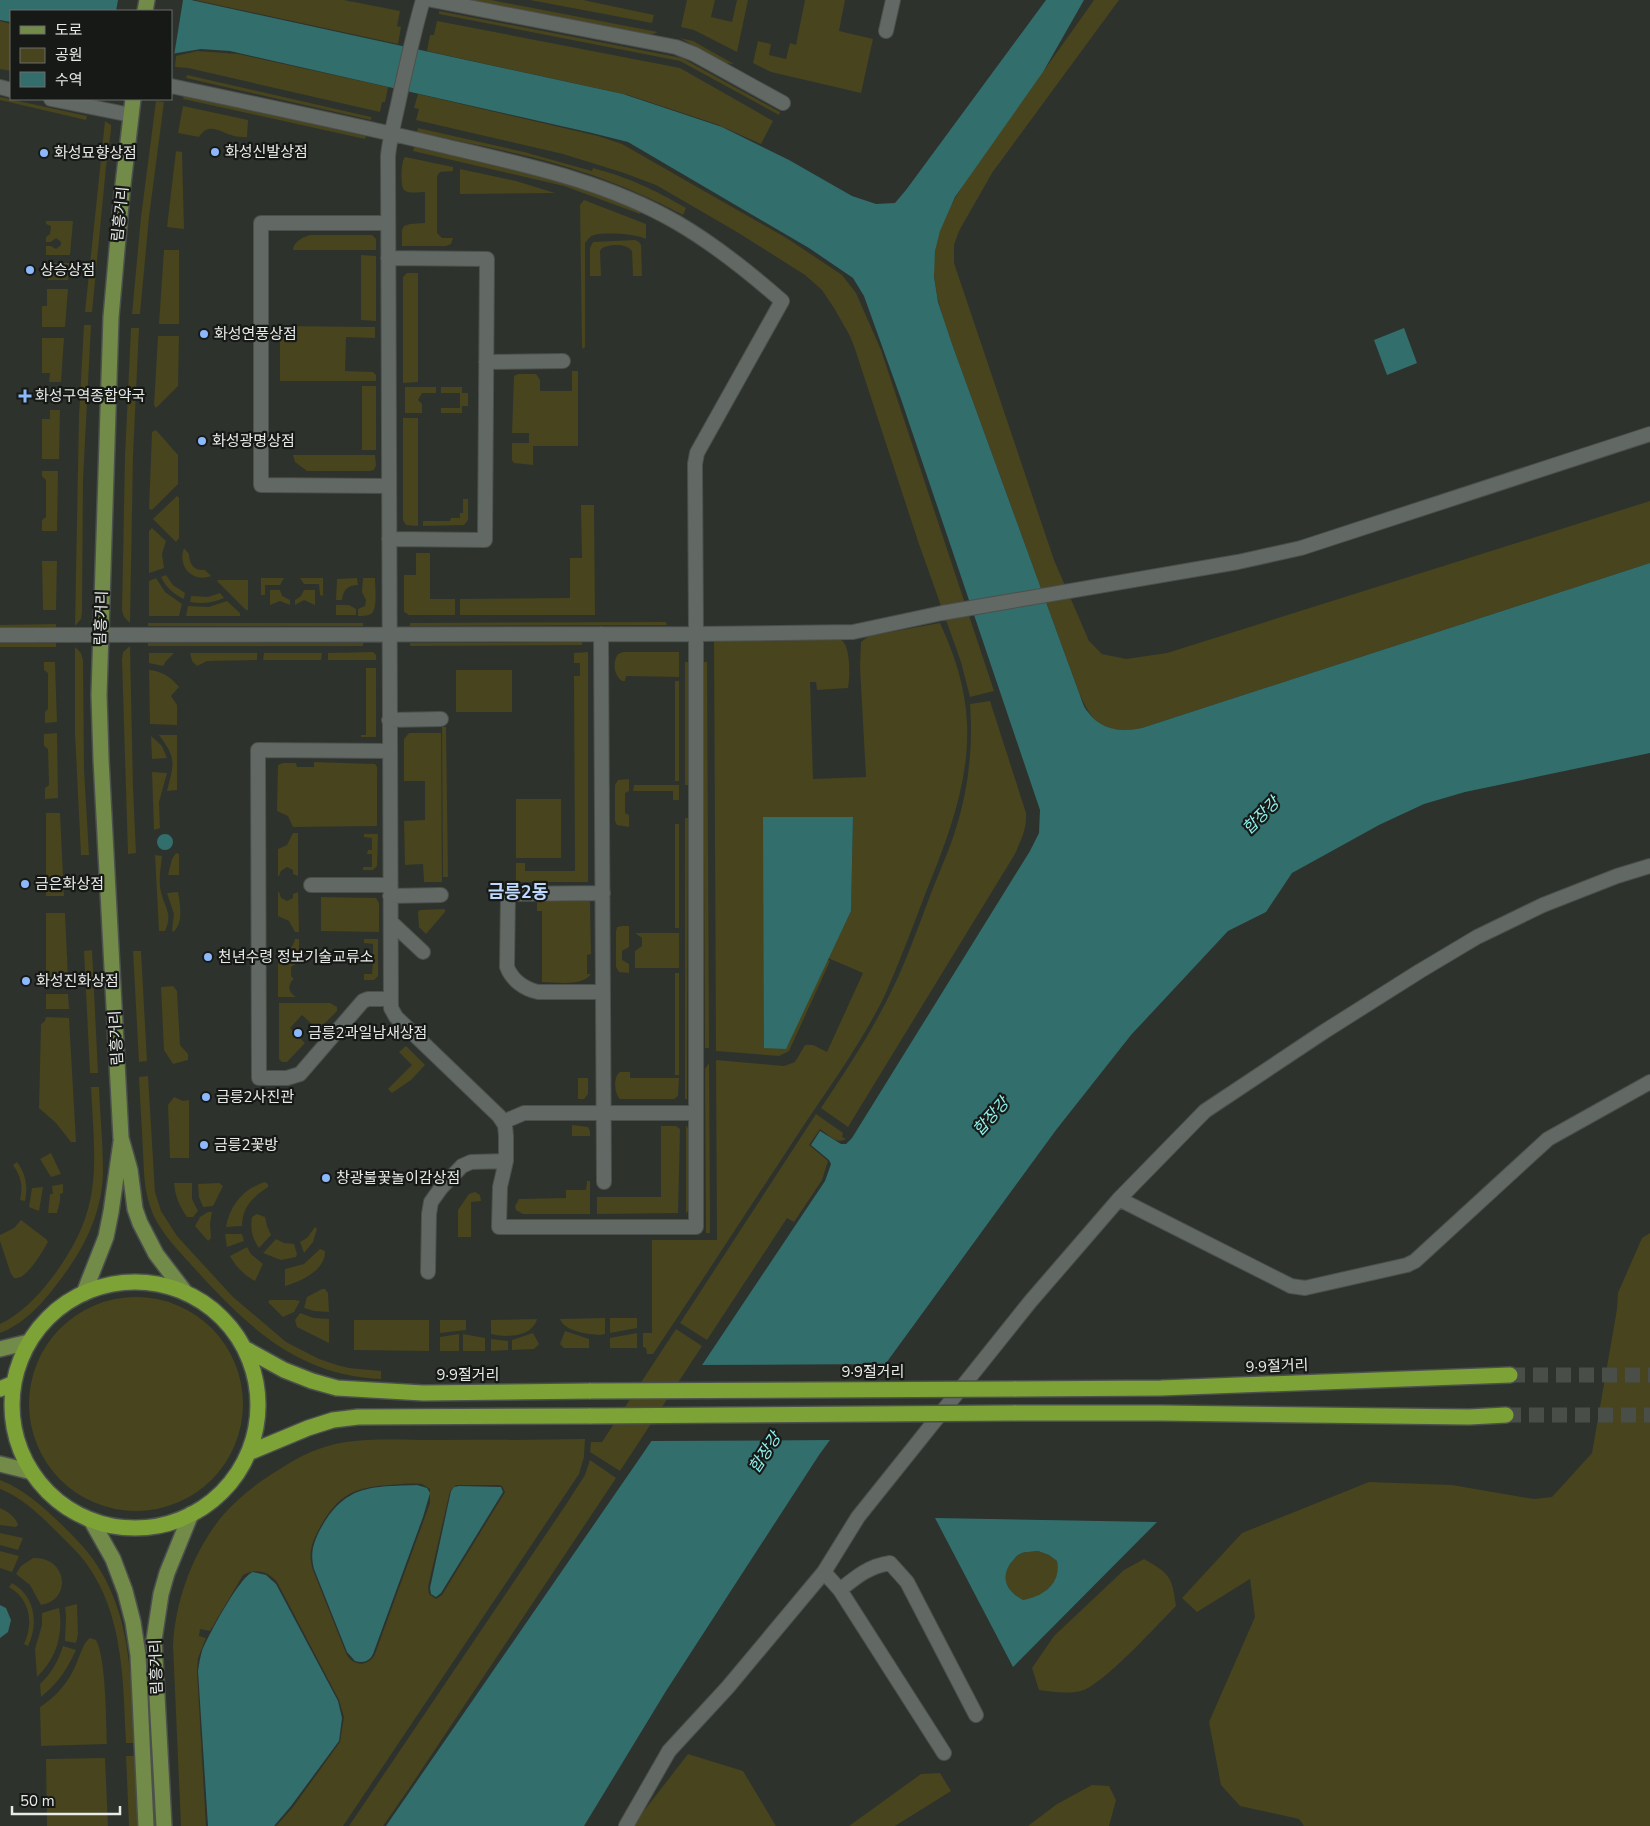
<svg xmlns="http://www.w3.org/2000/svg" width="1650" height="1826" viewBox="0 0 1650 1826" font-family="'Nunito Sans','Noto Sans KR',sans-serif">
<rect width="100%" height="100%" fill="#2d322d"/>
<path fill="#47441e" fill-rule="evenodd" d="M195 0H344L400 11 397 26 401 27 398 44Z
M468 0H491L658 32 653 34H646Z
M530 0H583L654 15 652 23Z
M687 0H715L711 17 732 22 737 0H748L737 52 694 30 681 27Z
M805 0H845L839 31 873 39 861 93 771 72 753 63 758 41 771 44 769 55 786 59 790 43 796 45Z
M1094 0H1119L992 173 959 231 954 245V263L1054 560 1089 641 1102 654 1126 659 1167 653 1650 501V563L1142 728C1104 735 1092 724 1078 690L952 344C942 314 930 284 935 251 940 209 984 155 1008 120 1037 80 1066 40 1094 0Z
M439 11 682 58 780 112 779 115 680 61 439 14Z
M0 21 11 24V71L0 69Z
M437 21 680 68 773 121 761 144 716 124 628 95 427 51 430 35H434Z
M680 38 693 41 734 64 725 63Z
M197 51 238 54 388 87 385 102H382L380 112 188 68 175 67 176 56Z
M187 75 371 117V120L186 78Z
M418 94 598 136 622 144 788 239 842 275 856 293 881 350 994 691 970 697 961 662 919 544 855 349 850 336 834 308 822 290 805 275 737 232 656 185 624 173 563 154 416 120 419 109 414 108Z
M184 95 366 136 365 139 183 99Z
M0 97 87 116 86 120 0 100Z
M156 101 164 102 149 217 140 314H132L141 217Z
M183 106 248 120 247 137C242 137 236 137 231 135 219 131 208 122 199 137L178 133Z
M105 121 111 125V130L106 167 92 312H85Z
M418 128 524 152 592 171 593 168C630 178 653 189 686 208L683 215C653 199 623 186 592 175 535 155 476 145 417 132Z
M414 147 521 171 588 189 641 210 640 214 564 186 413 151Z
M176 151 182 152 184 229 167 227Z
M405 157 453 167V171L440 172 437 176V233L442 238H453L451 244 446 246H402V230L404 226 410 224 425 223V192C419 192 408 194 404 190 400 185 401 161 405 157Z
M460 169 516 181 555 193 460 194Z
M584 200 646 224V239C637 234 606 232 594 235 590 236 588 239 585 243V347L583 349 582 347 580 205Z
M46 221H73L70 255H46V246H51L56 249 61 245V242L56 238 51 242H46V237L50 234 51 226 46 224Z
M311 235H372L376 239V250H293C293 242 304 236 311 235Z
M635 240 639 242 641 245 642 276H633L632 251C626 243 611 244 602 248L600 251 601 276H590V248L593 242Z
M164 250H179V324H159Z
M361 255 376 256V321L361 320Z
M49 263H70L68 280H48Z
M407 273H418V382L403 383V277Z
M47 289H68L65 327H42V306H47Z
M84 325H91L83 480 82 612 81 619 75 626 79 415Z
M280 326 375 327V338L346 337 345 371 373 372 376 375V381H280Z
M131 328H139L133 456 130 623 124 617 122 610 125 456Z
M158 336H179L178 386 156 408 154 405Z
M42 338H64L61 382H49L50 373H42Z
M572 371H578V446H533V465L514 463 512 460V443H529V433H512L514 376 518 374H536L540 380V391H572Z
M362 386H376V450H362Z
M405 387H436V393H422L418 400 422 404V413H405Z
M441 387H462V393H468V406H462V413H441V408H460V393H441Z
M50 410H60L59 459H42V419H50Z
M403 418H418V526L406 525 403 520Z
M156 430 178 455V484L152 510 149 509 152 432Z
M293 455H375L376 465 374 470 370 471H307L295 462Z
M42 471H58L57 531H42V520L46 517V480L42 476Z
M177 496 179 498V538L176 542 153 519Z
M463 499H468V520L464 525 423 526V521H450L451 518H460V513H463Z
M581 505H594L595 615H460V599L570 598V558H582Z
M152 528 166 541 162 554 164 568 149 573V531Z
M184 548 189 554C189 565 195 571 205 570L211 576C193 583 177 567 184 548Z
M416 553H430V599H455V615H409L404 612V575H416Z
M42 561H57L56 610H43Z
M166 575 173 585 185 593 184 599C173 594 166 587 161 577Z
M156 578 165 592 182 604 179 616H149V581Z
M261 578H284L280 585H265V595H261Z
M300 578H323V596L320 595 319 584H304Z
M357 578 358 585C348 585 343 590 342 600H336L337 579Z
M363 578H375C375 586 378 610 371 614 367 616 362 616 358 616V609L365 606 366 600 362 592Z
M218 580H248V610H246L217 581Z
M270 590H280L282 596 290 600V605L280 601 270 605Z
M304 590H315V605L304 600 295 605V600L301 596Z
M220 593 224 598C213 603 202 604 190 602L191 596 208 597Z
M227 601 240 613V616H186L188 606 209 607Z
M336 605H349L356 609V615H336Z
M666 622 667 625 410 626V623Z
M148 623H363V626H148Z
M940 623C955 656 965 686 967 722 970 781 948 838 926 892 913 926 900 961 885 995 861 1044 828 1089 798 1134 750 1207 702 1281 653 1354H647L646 1348 643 1347V1333H652V1240H717L716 1060 784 1066 795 1062 805 1045H813L827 1052 863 973 828 958 851 911 853 817H763L828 960 830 961 789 1051 779 1056 716 1051 714 642 722 639 841 640C851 645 850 678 848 688L817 690 816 682H810L813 779 866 777 860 667 861 642 869 636Z
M56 624V628H0V625Z
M582 642V645L410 646V643Z
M0 643H56V647H0Z
M148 643H363V646H148Z
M130 646 133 788 136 853 128 854 122 660 123 652Z
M75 647 81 653 83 660 84 769 89 855H81L75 733Z
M373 652 376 655V660H328V653Z
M588 652V882H516V863H525V871H575L574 676H580V663H574V653Z
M623 652H679V677L626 676 625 681H622C614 675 612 663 618 654Z
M149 653H174L166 661 163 666 149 663Z
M190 653H257V660L207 661 197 666 192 661Z
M264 653H322L321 660H263Z
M44 662H55L57 722 45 723V712L48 709V673L44 670Z
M685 662H688V785H685Z
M703 662H707L709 1048H705Z
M366 668H376V737H361V735H366Z
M149 670C162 671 171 677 179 687L171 696 177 705V725L150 724Z
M456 670H512V712H456Z
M675 681H679V781H675Z
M990 701 1026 813C1027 829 1021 840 1015 854L848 1127 821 1108C845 1072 869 1036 888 998 905 965 917 930 930 896 939 872 950 849 957 825 969 786 973 744 970 704Z
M442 727H446L448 877H443Z
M57 733 58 798 45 799V788L49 785 48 749 44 746V734Z
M409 733H441L442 882H424L423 864 405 865 404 821 425 820V781H404V739Z
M159 735H177V790L167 791C174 763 177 759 159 735Z
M151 736 162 746 167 758 152 759Z
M314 762 375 764 377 767V826L293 827 288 816 277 811 278 765 283 763H296L297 767H314Z
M152 772 167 773 159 802 160 828 154 830Z
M629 779V791L625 793V813L629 815V827L617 825 615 821V785L618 780Z
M634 785H679V800H673V791H633Z
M516 799H561V858H516Z
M46 813H60L64 896H46Z
M685 818H688L687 1099H685Z
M675 824H679V928H675Z
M293 833H298V876L293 874V870L287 867 281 871 279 876H278V849L287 845Z
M364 834H378L377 866 373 870H363V867H372V854H367L368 850H372V838L364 837Z
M176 853 179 854V875H168L172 859Z
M155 855 162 856C161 868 158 880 161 892 165 909 173 913 165 931H159Z
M178 892C180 904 184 924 173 932L172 930 174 914 167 893Z
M278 892H279L281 898 287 901 293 898V894L298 892 299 932H295L289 921 278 916Z
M321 897 376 898 379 903V932L321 931Z
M537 901H590L591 954 587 955V974H591C582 987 556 982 542 982V911H537Z
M445 909V912L426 934 419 927 418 912 420 910Z
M46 913H65L68 978H46Z
M622 926H629V947L622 951V960L629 964V973L619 972 616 967V931L617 927Z
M635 933H679V968H635V951L642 946V938Z
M295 939H299V962L291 967V976L294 979C287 984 288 993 296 997H278V956C287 953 293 948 295 939Z
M364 939H378V976L374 980H364V974H372L373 961H368V957H373V944L364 943Z
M92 950 98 1073H90L84 951Z
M133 951H141L147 1061 139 1062Z
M675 973H679V1075H675Z
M173 986 177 991 180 1045 188 1054V1060L173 1064 164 1050 161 987Z
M46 994H68L69 1009H46Z
M279 1003H330L337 1007V1011L318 1030 302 1015 290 1028 305 1043 287 1062H282L279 1059Z
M46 1017 69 1018 76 1142H71L56 1123 39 1108 41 1024 45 1021Z
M406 1046 425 1065 411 1080 392 1093 388 1089 412 1065 399 1052Z
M709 1063 710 1233H706L705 1069Z
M620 1072H630V1078H679L678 1096 674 1099H620C614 1093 613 1077 620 1072Z
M148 1076 155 1192 161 1211 177 1236 233 1297 286 1342 319 1359 337 1365 349 1368 381 1371V1379C298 1375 250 1329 196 1270 179 1251 158 1231 150 1206 144 1189 144 1171 143 1153 142 1128 140 1102 139 1077Z
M578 1078H588V1094L584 1099H578Z
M91 1087H99C100 1114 103 1142 103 1170 103 1213 83 1251 57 1284 42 1304 24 1324 0 1333V1324C21 1314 37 1297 51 1279 104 1210 95 1168 91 1087Z
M174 1097 183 1101 189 1100V1158H170L168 1105Z
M816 1114 843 1133 842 1137 846 1139C836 1145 828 1134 820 1129L809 1145 828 1161 822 1180 794 1222 787 1218 707 1340 680 1323Z
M572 1125 588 1127 590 1131V1136H572Z
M686 1125 689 1130V1209L686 1214Z
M661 1126H676L680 1129 678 1213 597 1214V1197H661Z
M51 1153 61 1174 51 1177 40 1159Z
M17 1162C26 1174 28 1186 25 1201L20 1200C23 1186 21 1176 13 1165Z
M587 1181H590V1214H523L516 1210 515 1206 519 1199 566 1198V1190H586Z
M265 1182 268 1184V1187C253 1197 242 1207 242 1226L226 1227C230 1205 243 1189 265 1182Z
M174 1183H192V1199L198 1211 193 1217H187C180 1207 175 1196 174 1183Z
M219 1183 223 1186 213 1206 203 1207 199 1197 198 1184Z
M63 1184V1193L60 1194V1201L57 1213H48L50 1194H53L52 1186Z
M43 1187 39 1211 29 1207 32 1188Z
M475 1192 480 1195 481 1201 471 1202V1237H458V1210L469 1194Z
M208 1212H212L210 1224 211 1238 208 1241 195 1226 200 1217Z
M257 1214 265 1217 267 1226 271 1235 259 1248C252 1238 250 1229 252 1217Z
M21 1220 46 1239 48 1242C42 1252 26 1281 14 1278L11 1274 0 1241V1235L14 1228Z
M315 1227 317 1229 313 1242 304 1253 300 1242 307 1238Z
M1650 1233V1826H1304L1299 1819 1240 1806 1221 1785 1209 1722 1255 1617 1250 1579 1197 1612 1182 1598 1242 1533 1369 1482 1452 1485 1534 1499 1552 1497 1592 1453 1617 1309 1618 1293 1642 1238Z
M225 1234H242L244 1241 227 1247Z
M276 1239 284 1243 294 1244 297 1254 296 1257 281 1260 263 1253Z
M247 1247 251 1254 263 1264 255 1281C244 1275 236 1267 230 1256Z
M320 1249 325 1251C326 1270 300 1282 285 1286V1269L304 1264Z
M322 1289H325L328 1293 329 1312 314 1311 304 1308 307 1297Z
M29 1404a107 107 0 1 1 214 0a107 107 0 1 1-214 0Z
M270 1300H295L300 1301 294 1312 283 1317 268 1302Z
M300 1313 314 1318 329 1319V1343L297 1327 295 1320Z
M605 1318V1334L600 1335C588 1334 565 1332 560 1319Z
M610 1318H637V1328L610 1333Z
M537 1319C532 1337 507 1338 491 1334V1320Z
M354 1320H429V1351L354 1350Z
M440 1320H466V1330L440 1333Z
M676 1329 702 1346 620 1471 590 1452 591 1442H602Z
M565 1331 589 1339V1348H564L560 1344Z
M533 1333 539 1344 534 1349 512 1350V1340Z
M637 1333V1348H610V1338Z
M459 1334V1351H440V1337Z
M463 1334 485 1338V1351H463Z
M491 1339 508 1341V1350L491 1351Z
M585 1439 584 1457 579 1474 343 1826H276L293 1807 340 1742 344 1717 339 1700 277 1582C268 1571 255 1568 243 1575L210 1631 200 1629 199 1636 206 1638 198 1658 197 1671 206 1826H181L173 1646C175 1600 194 1549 224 1514 240 1496 260 1481 280 1469 299 1456 323 1445 346 1442 375 1438 405 1440 433 1440 484 1440 534 1440 585 1439ZM422 1484 430 1489V1503L375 1654C368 1668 352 1666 346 1653L313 1570C308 1554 311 1544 319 1529 337 1496 353 1487 390 1485 401 1484 411 1483 422 1484ZM456 1485H498L502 1486 505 1492 442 1595 436 1599 429 1594 428 1587 450 1491Z
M590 1460 616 1478 410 1787 383 1826H349L567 1503 585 1475Z
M0 1480C24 1489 42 1506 61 1524 75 1538 90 1552 100 1570 132 1622 131 1684 134 1743H126C123 1682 124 1615 86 1563 77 1551 65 1540 55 1530 38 1513 22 1498 0 1489Z
M0 1508C7 1511 16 1517 18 1525L16 1527 0 1525Z
M0 1533 23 1538 18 1550 0 1545Z
M0 1551 19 1556 12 1572 0 1568Z
M1038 1551 1049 1555 1057 1561C1061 1585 1044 1596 1023 1600 1008 1592 1000 1580 1010 1564 1013 1561 1015 1557 1018 1555 1024 1551 1031 1552 1038 1551Z
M33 1558C67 1556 73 1600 41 1605L30 1585 16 1574 21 1566Z
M1144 1559C1170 1574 1172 1576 1176 1606 1158 1624 1102 1686 1081 1691 1068 1694 1053 1692 1039 1690L1032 1668 1054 1636 1124 1570Z
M12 1583C35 1596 39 1623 28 1646L24 1644C34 1623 30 1599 9 1587Z
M77 1604 78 1634 76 1643 65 1641 66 1616 65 1607Z
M59 1608C64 1634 56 1659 37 1677L35 1649 42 1625V1613Z
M90 1638 96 1640C106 1657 106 1721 107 1744L41 1746 40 1707C54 1698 64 1687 72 1673 78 1663 82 1643 90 1638Z
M63 1646 76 1650C66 1671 59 1682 41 1697L40 1684C52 1673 58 1661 63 1646Z
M688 1754 743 1771 776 1826H634L643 1812Z
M126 1756H135L138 1826H129Z
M105 1758 108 1826H42H47L46 1759Z
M940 1773 951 1791 895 1826H849L921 1774Z
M1092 1785 1109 1786 1116 1800 1109 1826H1028L1057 1804Z"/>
<path fill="#326e6c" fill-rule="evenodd" d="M0 0H191L623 94 722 127 789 160 852 196 876 204 895 203 906 190 1046 0H1084L1043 72 955 197 940 231 935 251 934 277 938 302 952 344 1078 690C1081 697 1083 707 1088 712 1102 731 1121 732 1142 728L1650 563V753L1465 792 1424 804 1379 825 1292 873 1266 912 1228 931 1131 1035 1056 1130 819 1455 666 1691 584 1826H386L644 1452 825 1181 831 1164 829 1160 811 1145 820 1131 841 1144H846L852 1138 1030 851 1039 833 1040 810 901 399 864 296 853 278 809 248 628 142 592 133 230 51 201 49 171 54V11H11V22L0 20Z
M1404 328 1417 363 1387 375 1374 340Z
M763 817H853L851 911 786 1049 764 1048Z
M157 842a8 8 0 1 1 16 0a8 8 0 1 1-16 0Z
M417 1485 427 1488 430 1493 423 1517 373 1654C369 1662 363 1663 355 1661L347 1652 314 1569C310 1553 313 1543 321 1528 346 1484 371 1487 417 1485Z
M459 1486 501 1487 503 1492 441 1593 436 1597 431 1594 430 1588 451 1491 454 1487Z
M935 1518 1157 1522 1013 1667ZM1038 1551 1049 1555 1057 1561C1061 1584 1044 1596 1023 1600 1008 1592 1000 1580 1010 1564 1013 1561 1015 1557 1018 1555 1024 1551 1031 1552 1038 1551Z
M253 1572 266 1575 276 1584 338 1701 342 1718 339 1741 291 1806 274 1826H208L198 1671C199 1664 200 1658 202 1651 208 1636 240 1576 253 1572Z
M0 1605 6 1608 11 1620 8 1632 0 1638Z"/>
<path fill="#2d322d" d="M118 0H183L174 56H171V11H116Z
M889 1364 833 1440 649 1441 699 1365Z"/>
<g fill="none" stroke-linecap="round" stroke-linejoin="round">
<path stroke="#494e49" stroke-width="15" stroke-dasharray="15 8" stroke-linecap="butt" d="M1510 1375H1650
M1506 1415H1650"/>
<defs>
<path id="minor" d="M432 0 676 47 694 54 783 103
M886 31 893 0
M171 86C261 105 351 124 440 145 521 164 603 180 676 222 714 244 749 272 782 301L702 444 697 453 695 464 696 634V1227H499L500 1187 506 1161V1136L505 1125 499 1116 396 1017 391 1008 388 156C390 136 396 115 400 95 407 63 414 31 423 0
M0 87 11 90
M51 99 131 115
M388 223H261V485L389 486
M388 258 487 259 485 540 389 539
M486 362 563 361
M601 634 604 1182
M0 635 696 634 853 632 942 613 1238 562 1301 548 1650 434
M389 720 441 719
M390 751 258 750 259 1078H287L300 1074 363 1001 368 999H391
M311 885H390
M603 893 508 894 507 967C512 980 524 989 538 992H603
M390 896 441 895
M391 922 423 952
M503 1122 524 1113H696
M1119 1199 1291 1286 1305 1288 1407 1265 1415 1261 1548 1139 1650 1082
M428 1272 429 1214 431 1202 441 1188 462 1166 471 1162 506 1161
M824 1572 840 1590 944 1753
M840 1590C856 1577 869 1566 890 1563L907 1582 976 1715
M626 1826 669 1751 728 1687 824 1572 858 1517 1030 1302 1119 1199 1205 1111 1325 1031 1420 971 1477 937 1543 905 1617 876 1650 866"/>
<path id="major" d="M145 11 147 0
M133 99 122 193 111 317 99 695 101 759 121 1138 130 1170 135 1209 140 1223 156 1254 185 1292
M84 1293 106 1237 111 1212 121 1142
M0 1349 29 1342
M0 1464 32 1472
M91 1520 113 1559 125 1591 133 1622 138 1655 146 1826
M164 1826 154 1640 161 1594 167 1573 191 1514"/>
<path id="highway" d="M12 1405a123 123 0 1 1 246 0a123 123 0 1 1-246 0Z
M244 1348 284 1370 312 1381 337 1388 423 1393 591 1391
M0 1389 14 1383
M1014 1389 1161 1388 1510 1375
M1014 1413H1161L1469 1417 1506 1415
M248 1453 308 1428 333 1420 358 1417 591 1416"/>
</defs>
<use href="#minor" stroke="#4c504d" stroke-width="16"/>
<use href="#major" stroke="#4c504d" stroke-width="18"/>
<use href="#highway" stroke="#4c504d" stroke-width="18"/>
<use href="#minor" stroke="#626863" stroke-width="14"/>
<use href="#major" stroke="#728b48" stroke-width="15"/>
<use href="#highway" stroke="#7da336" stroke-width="15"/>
<defs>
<path id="highway-bridge" d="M591 1391 1014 1389
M591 1416 1014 1413"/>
</defs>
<use href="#highway-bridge" stroke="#4c504d" stroke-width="18" stroke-linecap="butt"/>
<use href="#highway-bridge" stroke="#7da336" stroke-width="15"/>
</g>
<g fill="#8bb9fc" stroke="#171917" stroke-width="2">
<circle cx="215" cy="152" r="5"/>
<circle cx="44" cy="153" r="5"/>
<circle cx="30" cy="270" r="5"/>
<circle cx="204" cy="334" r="5"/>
<path d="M22.5 388.5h5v5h5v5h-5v5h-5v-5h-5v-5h5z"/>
<circle cx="202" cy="441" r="5"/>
<circle cx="25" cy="884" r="5"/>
<circle cx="208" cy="957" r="5"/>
<circle cx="26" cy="981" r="5"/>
<circle cx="298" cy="1033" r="5"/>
<circle cx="206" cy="1097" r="5"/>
<circle cx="204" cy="1145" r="5"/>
<circle cx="326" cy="1178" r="5"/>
</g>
<g text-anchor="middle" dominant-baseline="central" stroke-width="4.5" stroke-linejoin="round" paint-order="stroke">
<g font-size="15" fill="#e8ebe8" stroke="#171917" text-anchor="start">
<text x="225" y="152">화성신발상점</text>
<text x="54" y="153">화성묘향상점</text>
<text x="40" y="270">상승상점</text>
<text x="214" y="334">화성연풍상점</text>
<text x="35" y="396">화성구역종합약국</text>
<text x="212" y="441">화성광명상점</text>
<text x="35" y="884">금은화상점</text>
<text x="218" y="957">천년수령 정보기술교류소</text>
<text x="36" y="981">화성진화상점</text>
<text x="308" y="1033">금릉2과일남새상점</text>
<text x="216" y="1097">금릉2사진관</text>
<text x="214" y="1145">금릉2꽃방</text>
<text x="336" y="1178">창광불꽃놀이감상점</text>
</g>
<g font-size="15" fill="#e8ebe8" stroke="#171917">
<text transform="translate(120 214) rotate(-84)">림흥거리</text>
<text transform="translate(101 618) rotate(-88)">림흥거리</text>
<text transform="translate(116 1038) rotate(-93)">림흥거리</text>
<text transform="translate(1277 1366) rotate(-2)">9·9절거리</text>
<text x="873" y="1372">9·9절거리</text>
<text x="468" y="1375">9·9절거리</text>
<text transform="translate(156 1667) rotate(-92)">림흥거리</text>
</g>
<g font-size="16" font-style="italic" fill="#91f3ef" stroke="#171917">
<text transform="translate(1261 816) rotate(-45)">합장강</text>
<text transform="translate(991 1117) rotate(-48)">합장강</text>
<text transform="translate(765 1453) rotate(-57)">합장강</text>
</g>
<g font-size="18" font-weight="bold" fill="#bed8fe" stroke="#171917">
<text x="518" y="892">금릉2동</text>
</g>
</g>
<rect x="10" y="10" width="162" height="90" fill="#171917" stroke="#6b6d6b"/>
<rect x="20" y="26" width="25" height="8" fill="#728b48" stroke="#6b6d6b"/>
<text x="55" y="35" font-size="15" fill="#e8ebe8">도로</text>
<rect x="20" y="48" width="25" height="15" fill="#47441e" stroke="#6b6d6b"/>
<text x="55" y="60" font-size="15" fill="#e8ebe8">공원</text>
<rect x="20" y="72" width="25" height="15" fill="#326e6c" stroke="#6b6d6b"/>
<text x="55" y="85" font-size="15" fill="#e8ebe8">수역</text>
<path d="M12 1806v8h108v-8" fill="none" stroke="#e8ebe8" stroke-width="2.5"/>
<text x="20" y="1806" font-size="15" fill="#e8ebe8" stroke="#171917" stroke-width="4" paint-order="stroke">50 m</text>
</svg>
